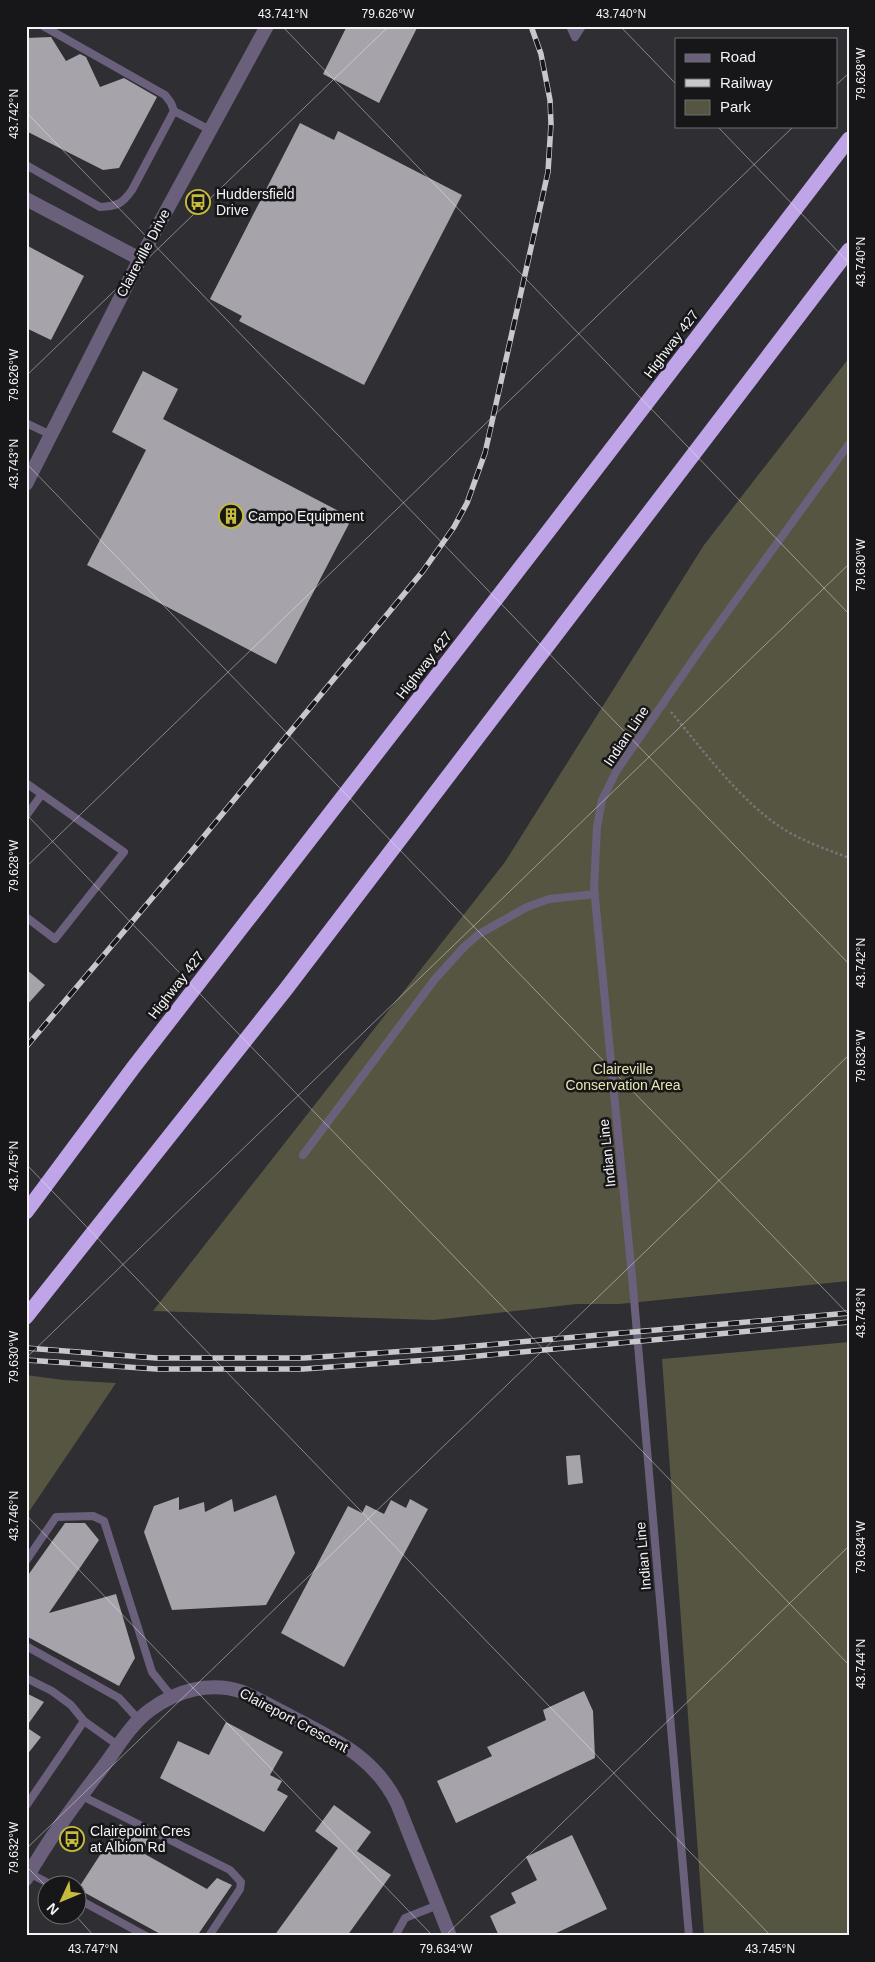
<svg xmlns="http://www.w3.org/2000/svg" width="875" height="1962" viewBox="0 0 875 1962" font-family="Helvetica,sans-serif">
<rect width="100%" height="100%" fill="#2f2e32"/>
<path fill="#565541" d="M849 358V1281L619 1304H577L434 1320 153 1311 505 862 704 545Z
M849 1342V1936H704L662 1359Z
M26 1375 63 1380 116 1383 26 1516Z"/>
<path fill="#a6a4aa" d="M347 26H418L379 103 323 74Z
M51 37 66 61 80 54 86 57 100 87 124 78 157 97 119 168 103 170 26 131V38Z
M300 123 334 140 338 131 462 195 364 385 239 321 242 316 210 299Z
M26 245 84 276 51 340 26 328Z
M143 371 178 389 163 419 352 518 276 664 87 565 146 450 112 432Z
M26 969 45 985 26 1006Z
M580 1455 583 1483 568 1485 566 1456Z
M276 1495 295 1553 266 1605 172 1610 144 1532 154 1506 179 1497V1510L204 1502 205 1512 232 1499 234 1512Z
M410 1499 428 1509 344 1667 281 1633 348 1506 362 1513 366 1505 384 1514 391 1500 406 1508Z
M65 1523H85L99 1540 49 1613 116 1594 135 1658 119 1686 26 1636V1578Z
M584 1691 593 1711 595 1758 456 1823 437 1781 492 1756 487 1747 546 1720 543 1710Z
M26 1693 44 1702 26 1727Z
M226 1722 283 1752 270 1775 282 1781 277 1790 288 1796 264 1832 160 1778 178 1741 209 1755Z
M26 1727 41 1737 26 1756Z
M334 1805 371 1832 357 1851 391 1875 347 1936H274L338 1848 315 1831Z
M120 1824 148 1838 143 1853 207 1889 217 1878 232 1885 197 1936H164L78 1889Z
M572 1835 607 1909 550 1936H499L490 1916 516 1903 511 1893 537 1880 526 1857Z"/>
<g fill="none" stroke-linecap="round" stroke-linejoin="round">
<path stroke="#767579" stroke-width="2.5" stroke-dasharray="2.5 2.5" stroke-linecap="butt" d="M671 712C704 751 739 800 782 828 802 841 826 849 849 858"/>
<path stroke="#6b607c" stroke-width="8" d="M43 26 165 95 171 103 174 111
M570 26 575 37 582 26
M26 165 100 207C118 206 122 204 132 190L174 111 210 130
M26 423 51 435
M26 783 124 852 55 939 26 917
M26 816 42 794
M303 1155 435 979 464 947 479 934 527 907 549 899 595 894
M26 1561 56 1517 93 1516 104 1521 152 1672 172 1697
M26 1646 119 1698 139 1720
M26 1678 52 1691 71 1705 84 1721 119 1746
M82 1796 230 1870 241 1882 240 1889 209 1936
M26 1806 84 1721
M29 1873 50 1884
M78 1899 146 1936
M395 1936 405 1918 438 1905
M689 1936 633 1287 594 888 597 827 602 800 617 770 704 644 849 444"/>
<path stroke="#6b607c" stroke-width="14" d="M26 199 140 259
M26 484 140 259 267 26
M26 1879C49 1838 78 1800 106 1763 119 1745 132 1723 150 1710 177 1690 211 1681 243 1692 264 1702 284 1713 305 1724 345 1745 376 1761 397 1803L450 1936"/>
<path stroke="#bfa4e8" stroke-width="15" d="M26 1212 133 1068 537 546 849 139
M26 1317 286 989 849 250"/>
<defs>
<path id="rail" d="M26 1047 186 858 423 571 454 527 467 503 485 453 548 172 551 124 550 100 541 54 531 26
M26 1348 156 1358H304L452 1348 849 1313
M26 1360 156 1369H303L456 1358 849 1322"/>
</defs>
<use href="#rail" stroke="#c8c7cb" stroke-width="5.5"/>
<use href="#rail" stroke="#171618" stroke-width="4" stroke-dasharray="11" stroke-linecap="butt"/>
</g>
<path fill="none" stroke="#f4f3f6" stroke-width="1" stroke-opacity="0.45" d="M282 26 849 614M620 26 676 84M836 85 849 73M26 112 849 964M717 126 849 263M26 376 389 26M26 463 849 1315M26 814 849 1665M26 867 794 126M26 1164 771 1936M26 1358 849 564M26 1515 433 1936M26 1849 849 1055M26 1866 48 1888M74 1914 94 1936M445 1936 849 1546"/>
<defs>
<symbol id="bus-ring" viewBox="-11 -11 22 22"><circle r="9.5" fill="#171618" stroke="#c7bb3c" stroke-width="1.5"/><path d="M-5-6H5V4H4V6H2V4H-2V6H-4V4H-5ZM-3.5-4V0h7V-4ZM-3.5 1.2v1.5H-2V1.2ZM2 1.2v1.5H3.5V1.2Z" fill="#c7bb3c"/></symbol>
<symbol id="building-ring" viewBox="-11 -11 22 22"><circle r="9.5" fill="#171618" stroke="#c7bb3c" stroke-width="1.5"/><path d="M-4-6H4V6H1V3H-1V6H-4ZM-2.5-4.3h1.7v1.8h-1.7ZM.8-4.3h1.7v1.8H.8ZM-2.5-1h1.7V.8h-1.7ZM.8-1h1.7V.8H.8Z" fill="#c7bb3c"/></symbol>
</defs>
<g fill-rule="evenodd">
<use href="#bus-ring" x="184" y="188" width="28" height="28"/>
<use href="#building-ring" x="217" y="502" width="28" height="28"/>
<use href="#bus-ring" x="58" y="1825" width="28" height="28"/>
</g>
<g text-anchor="middle" dominant-baseline="central" stroke-width="5" stroke-linejoin="round" paint-order="stroke">
<g font-size="14" fill="#f4f3f6" stroke="#171618" text-anchor="start">
<text x="216" y="194">Huddersfield<tspan x="216" dy="16">Drive</tspan></text>
<text x="248" y="516">Campo Equipment</text>
<text x="90" y="1831">Clairepoint Cres<tspan x="90" dy="16">at Albion Rd</tspan></text>
</g>
<g font-size="14" fill="#f4f3f6" stroke="#171618">
<text transform="translate(143 253) rotate(-62)">Claireville Drive</text>
<text transform="translate(671 344) rotate(-53)">Highway 427</text>
<text transform="translate(424 665) rotate(-52)">Highway 427</text>
<text transform="translate(626 736) rotate(-56)">Indian Line</text>
<text transform="translate(176 985) rotate(-52)">Highway 427</text>
<text transform="translate(607 1153) rotate(-96)">Indian Line</text>
<text transform="translate(643 1556) rotate(-95)">Indian Line</text>
<text transform="translate(294 1720) rotate(28)">Claireport Crescent</text>
</g>
<g font-size="14" fill="#ebe7b0" stroke="#171618">
<text x="623" y="1069">Claireville<tspan x="623" dy="16">Conservation Area</tspan></text>
</g>
</g>
<rect width="875" height="1962" fill="none" stroke="#171618" stroke-width="55"/>
<rect x="675" y="38" width="162" height="90" fill="#171618" stroke="#6f6e71"/>
<rect x="685" y="54" width="25" height="8" fill="#6b607c" stroke="#6f6e71"/>
<text x="720" y="62" font-size="15" fill="#f4f3f6">Road</text>
<rect x="685" y="79" width="25" height="8" fill="#c8c7cb" stroke="#6f6e71"/>
<text x="720" y="88" font-size="15" fill="#f4f3f6">Railway</text>
<rect x="685" y="100" width="25" height="15" fill="#565541" stroke="#6f6e71"/>
<text x="720" y="112" font-size="15" fill="#f4f3f6">Park</text>
<g transform="translate(62 1900) rotate(226)"><circle r="24" fill="#171618" stroke="#6f6e71"/>
<path d="M0-4L9 19L0 12L-9 19Z" fill="#c7bb3c"/>
<text y="-8" font-size="14" font-weight="bold" text-anchor="middle" fill="#f4f3f6">N</text>
</g>
<rect x="28" y="28" width="820" height="1906" fill="none" stroke="#f4f3f6" stroke-width="2"/>
<g font-size="12" text-anchor="middle" fill="#f4f3f6">
<text x="283" y="18">43.741°N</text>
<text x="388" y="18">79.626°W</text>
<text x="621" y="18">43.740°N</text>
<text transform="translate(861 74) rotate(-90)" y="4">79.628°W</text>
<text transform="translate(14 114) rotate(-90)" y="4">43.742°N</text>
<text transform="translate(861 262) rotate(-90)" y="4">43.740°N</text>
<text transform="translate(14 375) rotate(-90)" y="4">79.626°W</text>
<text transform="translate(14 464) rotate(-90)" y="4">43.743°N</text>
<text transform="translate(861 565) rotate(-90)" y="4">79.630°W</text>
<text transform="translate(14 866) rotate(-90)" y="4">79.628°W</text>
<text transform="translate(861 963) rotate(-90)" y="4">43.742°N</text>
<text transform="translate(861 1056) rotate(-90)" y="4">79.632°W</text>
<text transform="translate(14 1166) rotate(-90)" y="4">43.745°N</text>
<text transform="translate(861 1313) rotate(-90)" y="4">43.743°N</text>
<text transform="translate(14 1357) rotate(-90)" y="4">79.630°W</text>
<text transform="translate(14 1516) rotate(-90)" y="4">43.746°N</text>
<text transform="translate(861 1547) rotate(-90)" y="4">79.634°W</text>
<text transform="translate(861 1664) rotate(-90)" y="4">43.744°N</text>
<text transform="translate(14 1848) rotate(-90)" y="4">79.632°W</text>
<text x="93" y="1953">43.747°N</text>
<text x="446" y="1953">79.634°W</text>
<text x="770" y="1953">43.745°N</text>
</g>
</svg>
